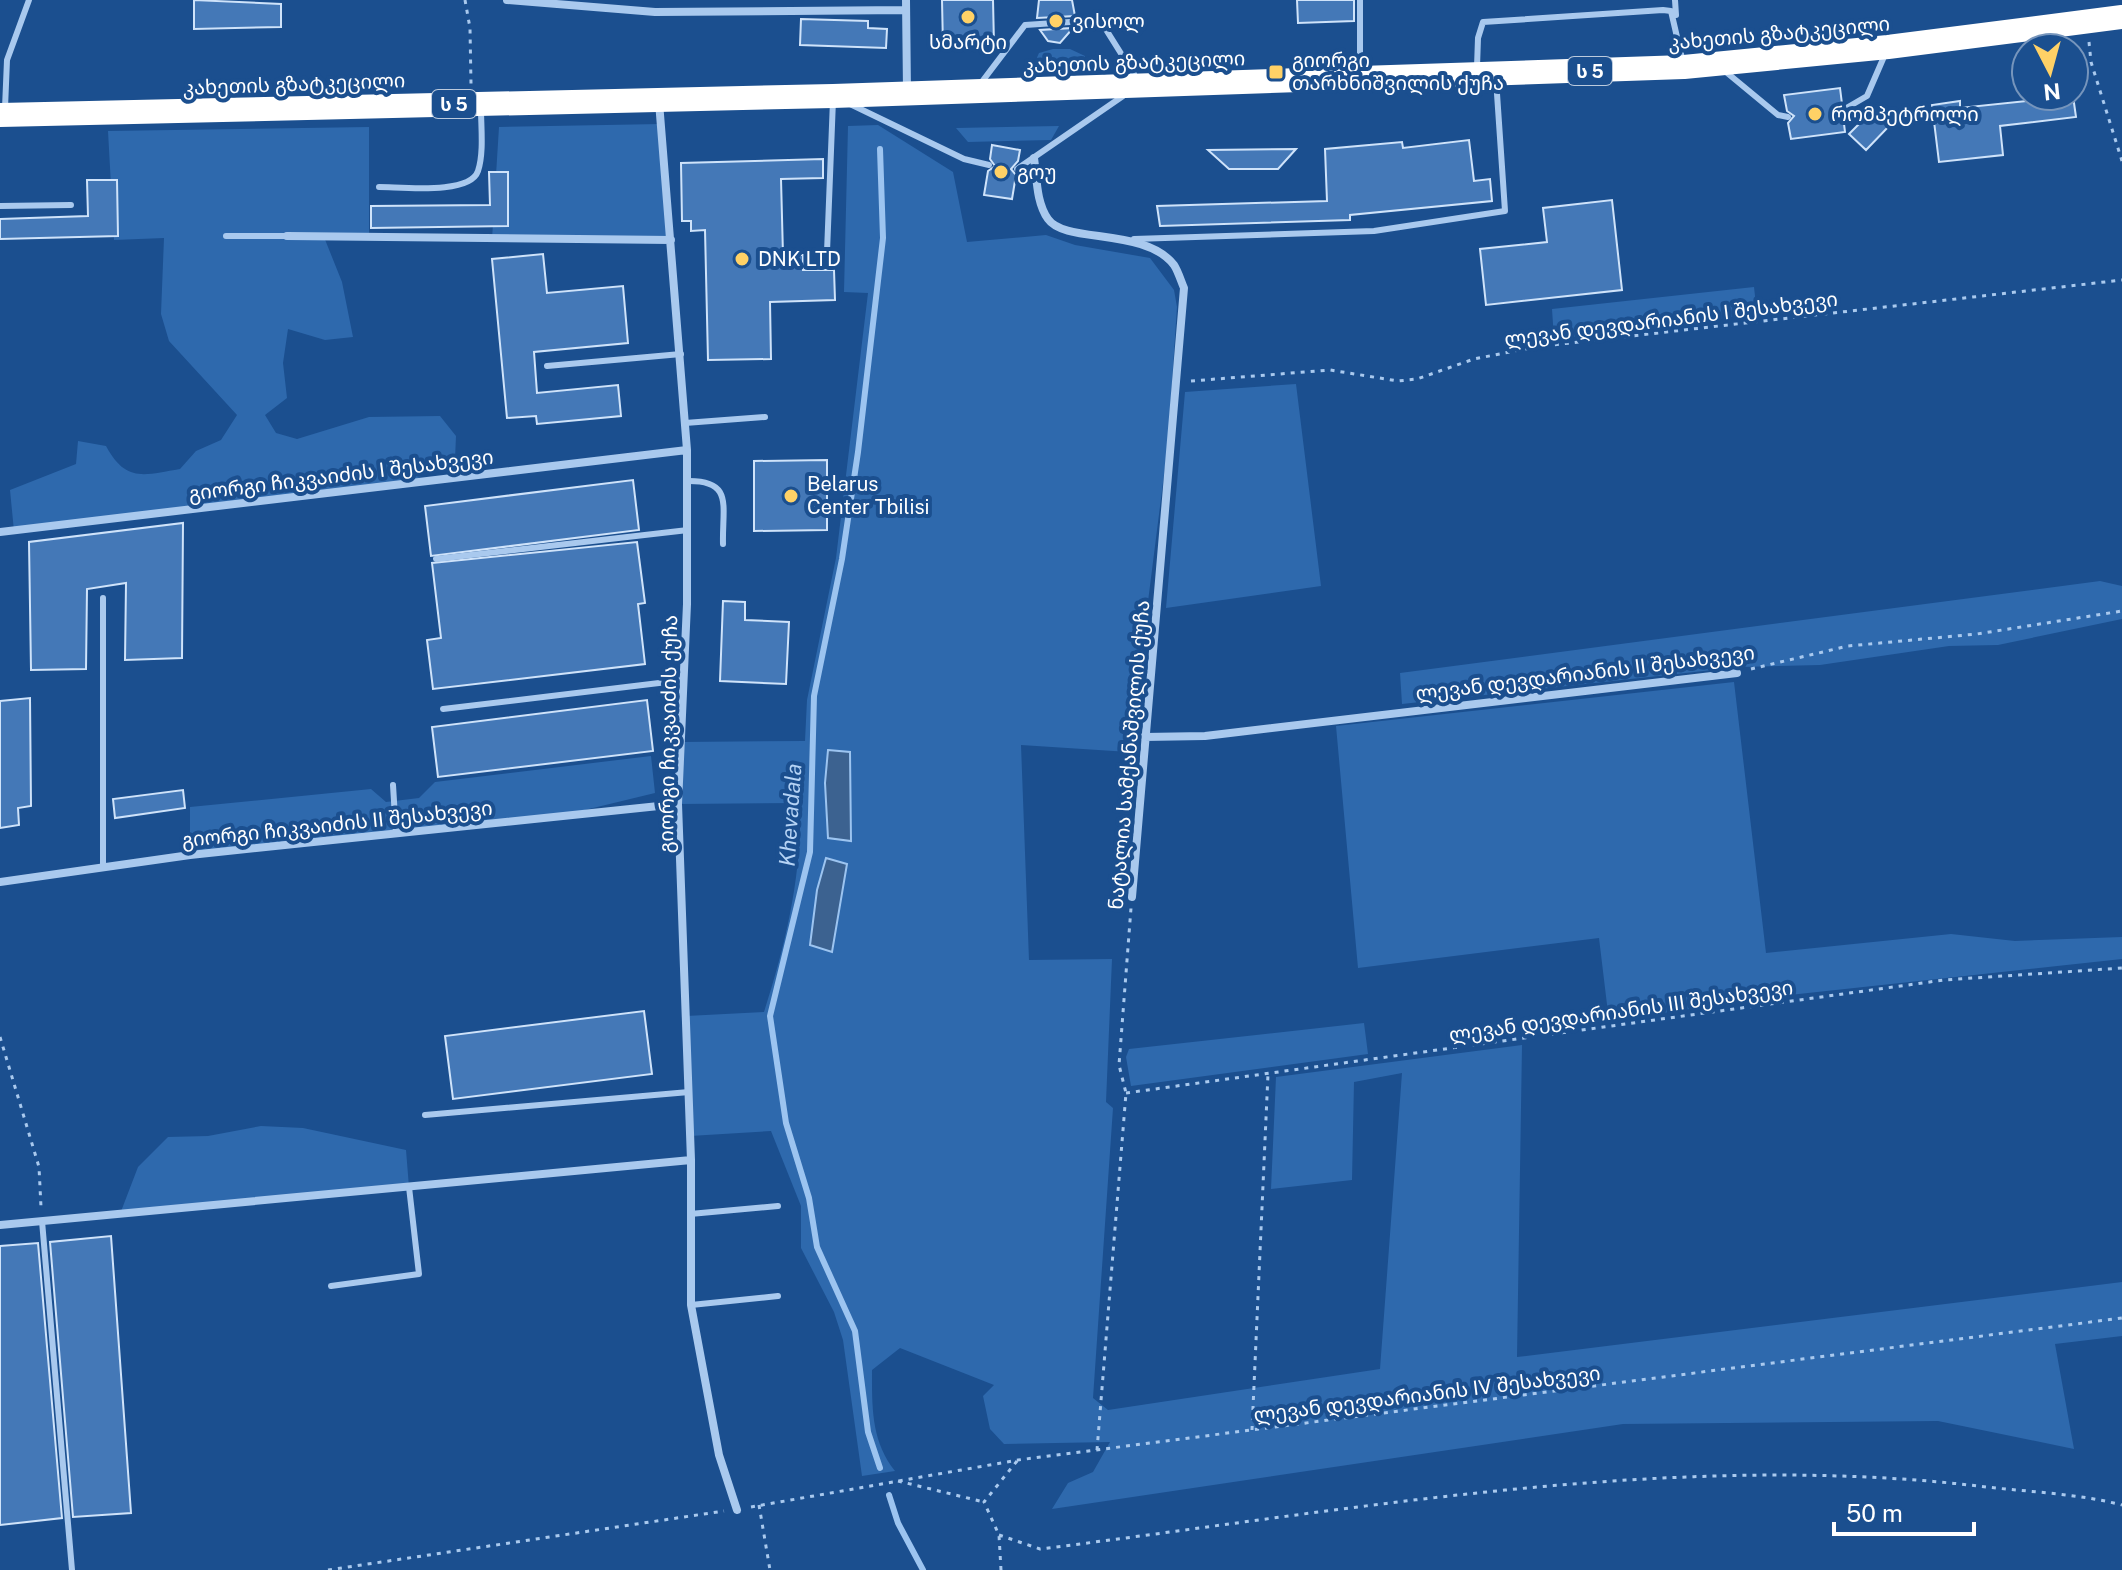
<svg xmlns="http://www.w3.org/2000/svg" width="2122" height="1570" viewBox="0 0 2122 1570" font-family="'Public Sans','Noto Sans Georgian',sans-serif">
<rect width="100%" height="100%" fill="#1b4f8f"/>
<path fill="#2e69ad" d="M1053 49H1070L1085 56V60L1035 62 1039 53Z
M661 124 671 240 492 239 499 127Z
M878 125 953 172 967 242 1046 235 1075 245 1150 258 1174 290 1177 307 1168 443 1129 752 1021 745 1029 960 1112 959 1106 1102 1113 1108 1093 1398 1108 1410 1380 1369 1402 1073 1354 1082 1352 1180 1271 1189 1276 1077 1522 1045 1517 1357 2122 1282V1336L2055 1344 2074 1449 1938 1421 1623 1424 1052 1509 1068 1483 1093 1472 1110 1442 1004 1444 990 1429 983 1396 994 1385 900 1348 872 1370C872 1407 871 1441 895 1471L862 1476 843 1340 834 1312 801 1248V1206L771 1131 690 1136 686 1016 764 1012C786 943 802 875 800 803L678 804 681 742 805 741 807 700 836 558 868 293 844 292 848 126Z
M1059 126 1051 140 968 142 956 128Z
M369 127V237H324L342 282 353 337 325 340 288 329 283 363 287 398 265 415 276 433 297 439 369 417 440 416 456 436 455 459 408 483 14 531 10 490 76 464 78 441 106 446C126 483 144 475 180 469L196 451 221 440 237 415 169 341 161 314 164 238 114 240 108 131Z
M1754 287 1757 314 1554 339 1552 309Z
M1296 384 1321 586 1166 608 1185 392Z
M2100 581 2122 586V619L1998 645 1949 646 1820 665 1740 667 1402 704 1400 673Z
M1734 682 1766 953 1951 934 2015 941 2122 937V959L1770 997 1609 1021 1599 938 1358 968 1336 726Z
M651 756 655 793 560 816 190 855V807L371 789 386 802 419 798 435 782Z
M1364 1023 1368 1054 1131 1086 1126 1057 1129 1049Z
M261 1126 303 1128 406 1150 409 1187 120 1214 138 1167 168 1137 208 1136Z"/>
<path fill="#3c6290" stroke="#9cc4f0" stroke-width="2" d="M828 750 850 752 851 841 828 838 825 783Z
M826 858 847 864 832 952 810 945 817 890Z"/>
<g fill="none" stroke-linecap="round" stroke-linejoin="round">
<path stroke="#9cc4f0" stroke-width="6" d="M880 149 883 238 858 452 842 559 814 696 810 852 770 1016 786 1123 809 1198 817 1247 855 1331 868 1432 880 1468
M889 1495 898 1523 923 1570"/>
</g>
<path fill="#4478b7" stroke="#cfe3fa" stroke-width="2" d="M194 0 281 4V27L194 29Z
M942 0H993L994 45 943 47Z
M1039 0H1072L1075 16 1037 18Z
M1297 0H1354V21L1298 23Z
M801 19 868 21V28L887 29 886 48 800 45Z
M1073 28 1060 43 1048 41 1040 30Z
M1840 88 1842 104 1837 111 1843 116 1845 132 1791 139 1788 123 1794 116 1787 111 1784 95Z
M2073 96 2076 117 2000 126 2003 155 1939 162 1932 105 1960 101V108Z
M1875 108 1891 124 1866 150 1849 134Z
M1469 140 1474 181 1490 179 1492 201 1350 215V220L1160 226 1157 206 1327 201 1325 149 1402 142 1403 148Z
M992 145 1020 150 1018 161 1011 169 1016 175 1012 199 984 195 988 171 995 166 990 159Z
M1296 149 1278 169H1229L1208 150Z
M823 159V178L781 179 783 255H803V270H834L835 300 770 302 771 359 708 360 705 230 691 231V221H682L681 163Z
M489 172H508V226L371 228V206L490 205Z
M87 180H117L118 236 0 239V219L88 216Z
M1612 200 1622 290 1486 305 1480 249 1547 242 1543 208Z
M543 254 547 293 623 286 628 343 534 352 537 393 618 385 621 416 537 424 536 416 507 418 492 259Z
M827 460V530L754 531V461Z
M633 480 639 530 431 556 425 506Z
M183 523 182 658 125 660 126 583 87 589 86 669 31 670 29 542Z
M637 542 645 603 638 604 645 664 433 689 427 640 441 638 432 563Z
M723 601 745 602V620L789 622 786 684 720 681Z
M30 698 31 806 18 808 19 825 0 828V701Z
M647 700 653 751 438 777 432 727Z
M183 790 185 808 115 818 113 799Z
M644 1011 652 1074 453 1099 445 1036Z
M111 1236 131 1513 73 1517 50 1242Z
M38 1243 62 1518 0 1525V1246Z"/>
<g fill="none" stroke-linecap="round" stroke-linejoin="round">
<path stroke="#a9c9ee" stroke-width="3" stroke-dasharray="4 6" stroke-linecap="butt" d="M465 0 470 28 471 84
M2089 42 2091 62 2122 161
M1191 381 1330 370 1398 381 1417 379 1474 359 1535 347 2122 280
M1751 669 1848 646 1977 634 2122 611
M0 1037 39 1167 41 1207
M1126 1093 1944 980 2122 968
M1252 1430 1268 1074
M1097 1450 1126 1093 1119 1065 1131 908
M898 1481 984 1502
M759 1505 770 1570
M751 1507 1018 1460 2122 1318
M999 1535 1040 1549C1347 1511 1670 1450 1978 1486 2026 1492 2076 1493 2122 1505
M328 1570 724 1511
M1001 1570 999 1535 984 1502 1017 1461"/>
<path stroke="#a9c9ee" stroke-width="6" d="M1675 0 1676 15
M1477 67 1478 38 1483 22 1663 10 1671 11 1683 63
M1360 71V0
M1726 72 1778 115 1788 117
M981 83 1025 25 1100 20 1137 79
M850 104 964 159 989 165
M5 108 7 60 29 0
M1843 110 1867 96 1886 52
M1017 169 1123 96
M379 187C402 187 470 195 478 171 484 153 481 127 481 109
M0 206 71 205
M226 236H287
M1134 239 1374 231 1505 211 1496 79
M827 252 833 100
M547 366 681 354
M685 423 765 417
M687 481C734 480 722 506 723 544
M436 559 688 530
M103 598V868
M443 709 684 680
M393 785 396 834
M425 1115 689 1092
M690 1214 778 1206
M42 1221 72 1570
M331 1286 419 1274 409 1187
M691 1305 778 1296"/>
<path stroke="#a9c9ee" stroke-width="8" d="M507 0 655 12 906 10
M906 0 907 91
M659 102 687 450V604L678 804 691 1160V1305L719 1455 737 1510
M1034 158C1037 178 1036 202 1048 219 1065 244 1145 227 1174 265 1178 271 1181 281 1184 288L1132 897
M287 236 671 240
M0 532 687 450
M1144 737 1205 736 1737 673
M0 882 190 855 678 804
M0 1225 691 1160"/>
<path stroke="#fff" stroke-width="24" d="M0 115 833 96 1684 67 1888 47 2122 17"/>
</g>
<g fill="#ffd166" stroke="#1b4f8f" stroke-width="3">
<circle cx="968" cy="17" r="8"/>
<circle cx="1056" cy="21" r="8"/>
<rect x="1268" y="64" width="16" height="16" rx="4"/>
<circle cx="1815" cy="114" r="8"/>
<circle cx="1001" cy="172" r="8"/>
<circle cx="742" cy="259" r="8"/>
<circle cx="791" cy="496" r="8"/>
</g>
<g text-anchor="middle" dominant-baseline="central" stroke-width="8" stroke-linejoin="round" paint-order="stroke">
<g fill="#1b4f8f" stroke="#bbcadd" stroke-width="2">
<rect x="1568" y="57" width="44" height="28" rx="6"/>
<rect x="432" y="90" width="44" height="28" rx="6"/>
</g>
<g font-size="18" font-weight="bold" fill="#fff">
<text x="1590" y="71">ს 5</text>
<text x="454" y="104">ს 5</text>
</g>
<g font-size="20" fill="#fff" stroke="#1b4f8f" text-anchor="start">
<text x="1072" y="21">ვისოლ</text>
<text x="968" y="42" text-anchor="middle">სმარტი</text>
<text x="1292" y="60">გიორგი<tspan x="1292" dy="23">თარხნიშვილის ქუჩა</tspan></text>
<text x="1831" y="114">რომპეტროლი</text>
<text x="1017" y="172">გოუ</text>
<text x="758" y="259">DNK LTD</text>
<text x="807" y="484">Belarus<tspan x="807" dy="23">Center Tbilisi</tspan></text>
</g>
<g font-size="20" fill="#fff" stroke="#1b4f8f">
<text transform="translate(1779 33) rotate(-5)">კახეთის გზატკეცილი</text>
<text transform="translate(1134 62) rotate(-2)">კახეთის გზატკეცილი</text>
<text transform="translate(294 84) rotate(-2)">კახეთის გზატკეცილი</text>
<text transform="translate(1671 319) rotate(-7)">ლევან დევდარიანის I შესახვევი</text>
<text transform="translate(341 475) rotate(-7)">გიორგი ჩიკვაიძის I შესახვევი</text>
<text transform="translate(1585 673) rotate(-7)">ლევან დევდარიანის II შესახვევი</text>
<text transform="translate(668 734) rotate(-89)">გიორგი ჩიკვაიძის ქუჩა</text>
<text transform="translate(1129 755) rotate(-85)">ნატალია სამქანაშვილის ქუჩა</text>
<text transform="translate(337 824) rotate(-6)">გიორგი ჩიკვაიძის II შესახვევი</text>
<text transform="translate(1621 1011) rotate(-8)">ლევან დევდარიანის III შესახვევი</text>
<text transform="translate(1427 1394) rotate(-7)">ლევან დევდარიანის IV შესახვევი</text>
</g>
<g font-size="22" font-style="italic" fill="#b5d3f5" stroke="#1b4f8f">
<text transform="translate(790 815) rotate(-86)">Khevadala</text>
</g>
</g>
<g transform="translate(2050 72) rotate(174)"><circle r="38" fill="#1b4f8f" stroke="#7695bc" stroke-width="2"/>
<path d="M0-6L14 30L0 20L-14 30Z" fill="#ffd166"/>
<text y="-12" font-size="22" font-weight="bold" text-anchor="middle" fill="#ffffff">N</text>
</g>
<path d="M1834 1522v12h140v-12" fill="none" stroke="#ffffff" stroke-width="4"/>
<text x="1846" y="1522" font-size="24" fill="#ffffff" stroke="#1b4f8f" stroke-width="6" paint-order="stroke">50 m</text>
</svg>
